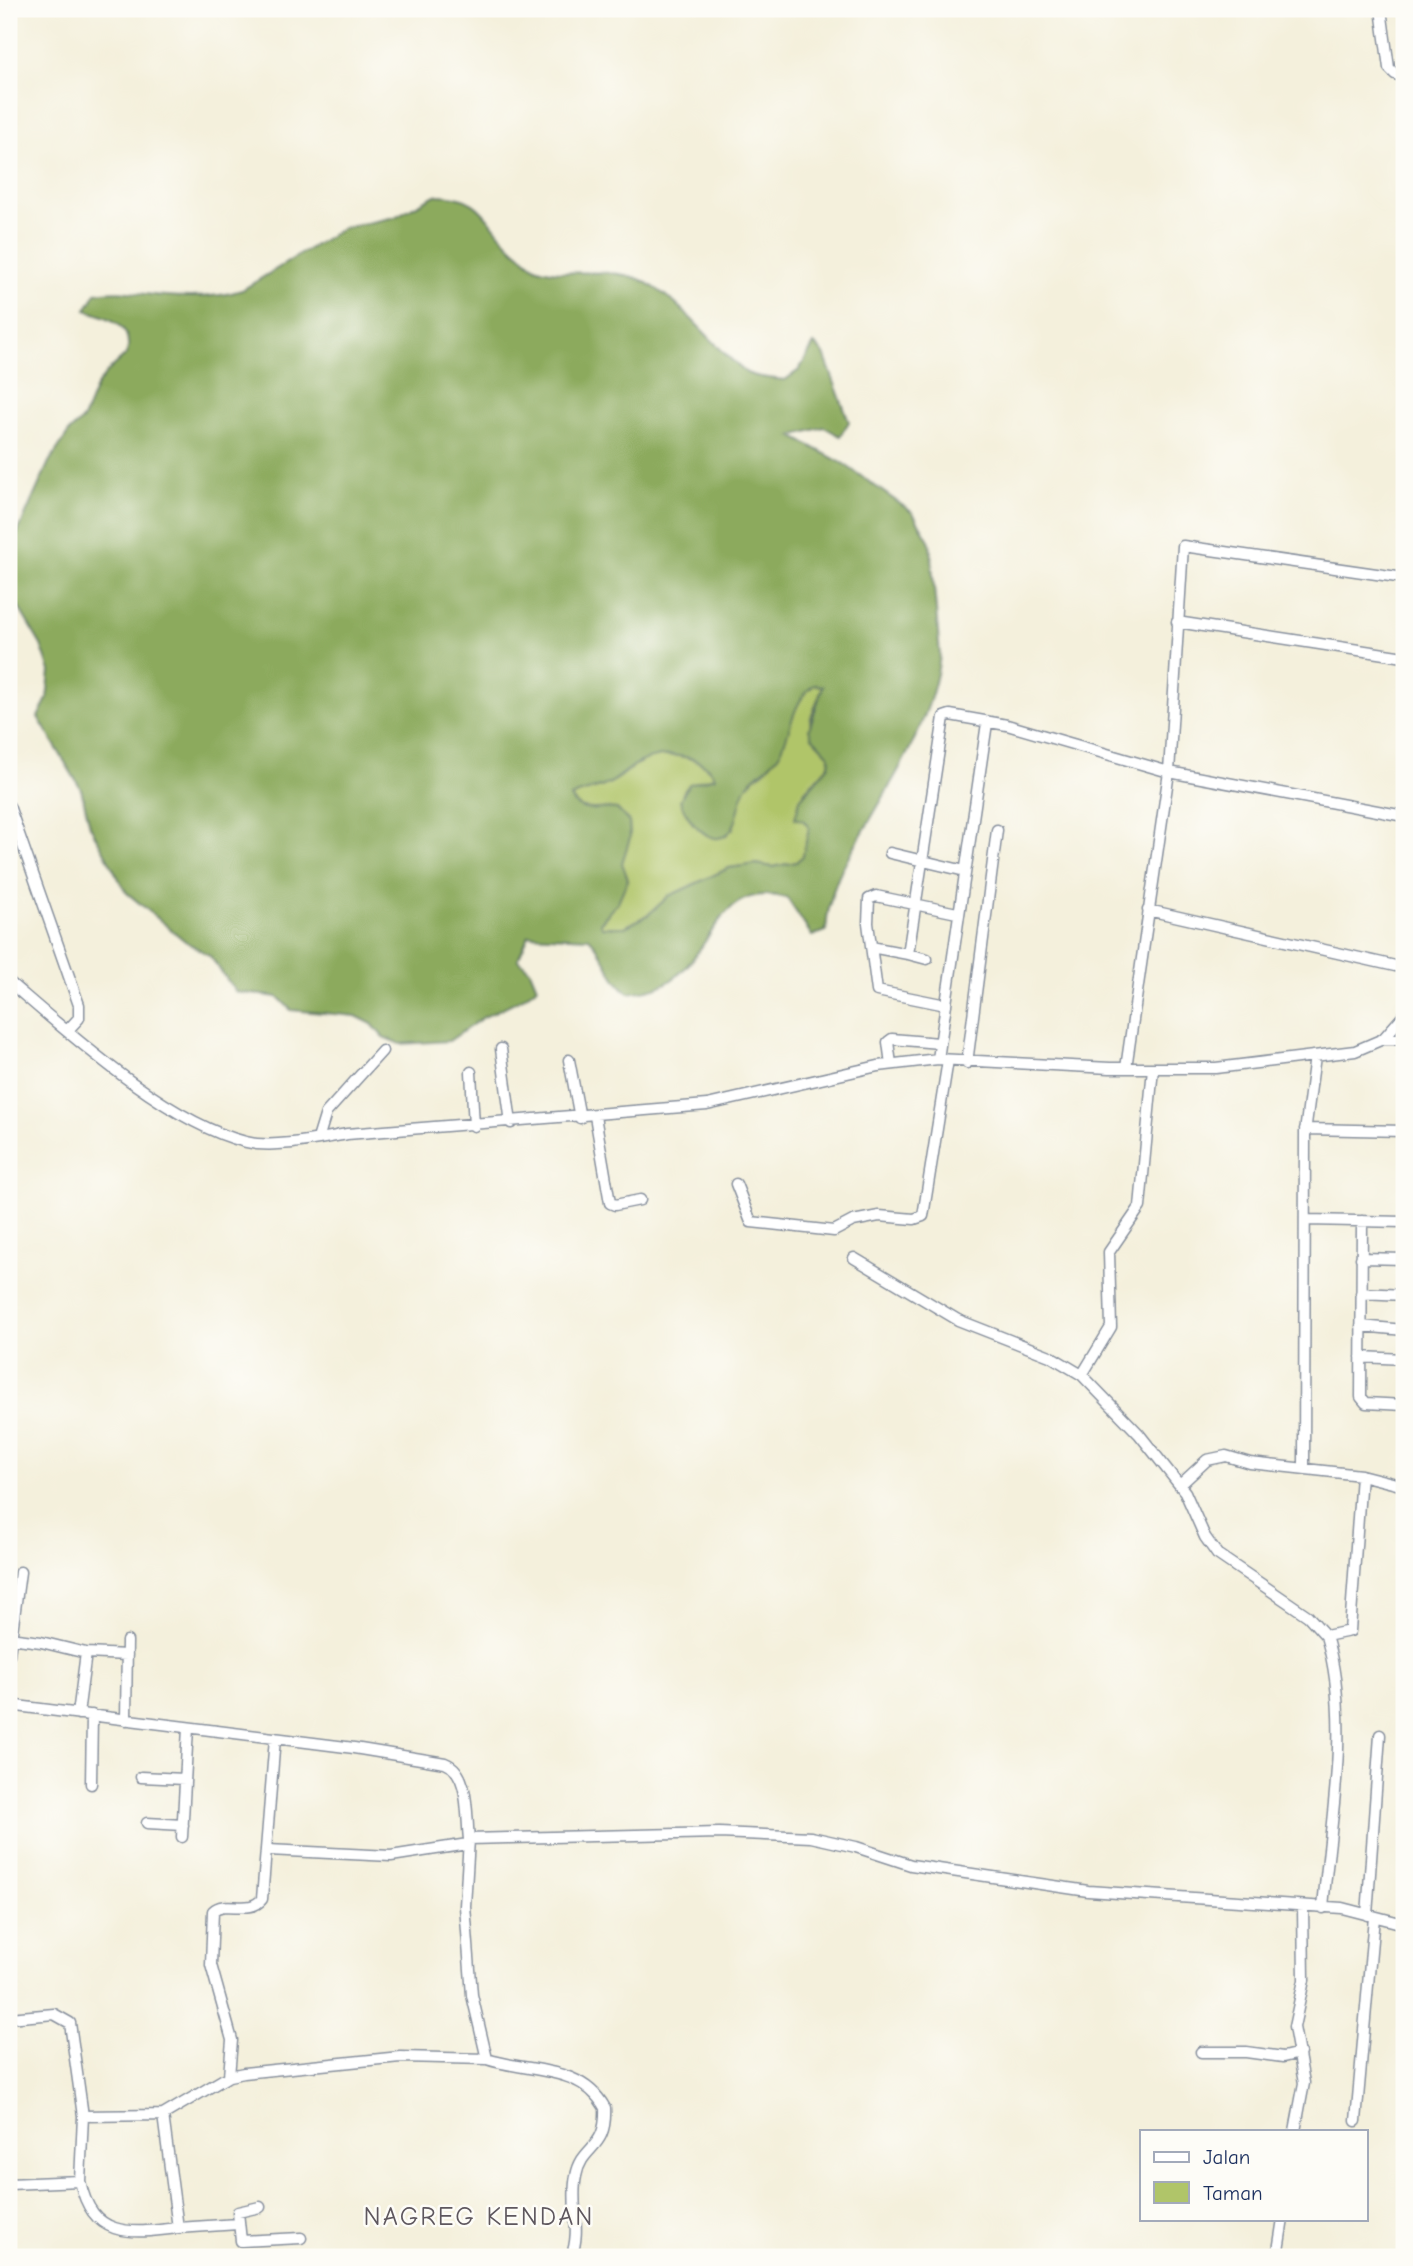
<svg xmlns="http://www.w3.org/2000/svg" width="1413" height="2266" viewBox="0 0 1413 2266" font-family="'Comic Neue',sans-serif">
<rect width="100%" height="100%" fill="#fdfcf7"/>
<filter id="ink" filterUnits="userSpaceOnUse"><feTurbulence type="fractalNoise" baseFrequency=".0143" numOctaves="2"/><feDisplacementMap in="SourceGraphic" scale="14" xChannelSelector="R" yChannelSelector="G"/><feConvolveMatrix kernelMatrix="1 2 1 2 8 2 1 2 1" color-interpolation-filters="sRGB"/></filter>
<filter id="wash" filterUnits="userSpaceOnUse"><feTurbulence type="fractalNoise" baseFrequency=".00686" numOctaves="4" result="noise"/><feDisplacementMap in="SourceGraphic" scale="28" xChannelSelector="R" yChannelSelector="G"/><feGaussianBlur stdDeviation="1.57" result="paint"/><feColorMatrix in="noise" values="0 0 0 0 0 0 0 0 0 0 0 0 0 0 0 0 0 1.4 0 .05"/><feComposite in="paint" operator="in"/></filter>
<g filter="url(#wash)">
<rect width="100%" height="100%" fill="#f4f0dc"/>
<path fill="#b0c569" stroke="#667a64" stroke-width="2" d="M814 685 823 686 810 720 812 737 830 756 829 765 804 792V821L809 828 803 856 796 862 773 867 756 864 729 868 669 896 648 915 625 927H602L600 923 618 902 622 854 630 838 629 822 617 809C599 806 581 816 571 797 586 790 602 787 617 779 624 775 629 769 635 765 659 750 699 752 715 777 681 783 673 794 693 824L733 829C737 816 739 799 746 787 752 778 764 773 770 765 789 740 789 704 814 685Z"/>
<path fill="#8caa5d" stroke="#546c5e" stroke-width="2" fill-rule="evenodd" d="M435 195C489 194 486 229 521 255 526 259 532 266 538 268 573 279 617 264 649 284 687 307 711 344 744 371 752 378 774 378 785 380L799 370 814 344 824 354 849 422 840 436 824 427 792 436 844 464 913 513 930 542 940 655C933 718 897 773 866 827 845 862 828 889 826 931L812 936 787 898C717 879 715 951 670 981 658 989 643 991 629 993 609 979 606 953 589 938L529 935 518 959 530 970 537 987 523 998 482 1018 449 1041 400 1044 383 1037 372 1024 356 1016 291 1010 278 997 236 992 210 956 185 941 126 892 90 826 81 789 38 717 47 699 50 671 41 645 9 591V552L49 462 69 432 83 419 96 387 107 372 127 354C134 325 109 317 86 310L96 293C121 288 141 295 166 296 191 298 218 298 242 290L343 228 395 217ZM814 685 823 686 809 729 812 737 830 756 829 765 800 799 795 818 804 821 809 828 803 856 796 862 773 867 756 864 729 868 669 896 648 915 625 927H602L600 923 618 902 628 879 622 863 630 838 629 822 617 809C600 806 580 817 571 797 583 791 596 790 608 784 618 780 625 771 635 765 659 751 700 751 715 777L689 784 680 800C686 819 716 857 733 827 740 815 739 798 747 786 756 773 773 766 781 751 792 728 792 702 814 685Z"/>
</g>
<g filter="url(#ink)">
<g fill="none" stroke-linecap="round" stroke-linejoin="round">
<defs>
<path id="street" d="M1381 9 1389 68 1395 74 1404 77
M1404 578 1183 546 1169 772 1404 816
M1177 622 1404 657
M9 806 79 1005V1018L67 1031
M890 853 965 871
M1148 910 1404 968
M871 947 908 954 944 717 950 715 1007 725 1169 772 1126 1068
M908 954 927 959
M9 982C71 1035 168 1123 246 1142 274 1149 318 1139 347 1134L707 1105 878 1066 938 1059 1110 1068H1216L1355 1051 1383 1039 1404 1015
M946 1005 877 991 868 923 869 899 876 896 957 913
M1383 1039H1404
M501 1049 511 1123
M938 1059 987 723
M569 1060 580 1118
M967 1063 997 830
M891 1064 888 1042 892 1039 939 1043
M471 1072 474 1126
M595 1116 610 1203 615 1205 640 1200
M1305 1129 1404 1131
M318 1139 326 1113 382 1051
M736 1184 751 1222 834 1231 853 1221 879 1216 914 1219 923 1216 948 1060
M1307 1220 1404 1222
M1362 1221 1361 1397 1366 1403 1404 1405
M854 1258 958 1320 1050 1356 1082 1375 1139 1434 1185 1492 1205 1537 1217 1554 1308 1616 1326 1636 1350 1631 1361 1475
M1361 1258 1404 1259
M1361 1293 1404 1295
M1361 1326 1404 1330
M1361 1357 1404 1359
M1082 1375 1111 1327 1109 1252 1140 1207 1153 1068
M1304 1466 1305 1132 1315 1056
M1180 1485 1207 1460 1226 1456 1250 1463 1361 1475 1404 1486
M9 1638 41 1642 86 1653 127 1655
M9 1655 20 1572
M9 1705 354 1748 445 1763C470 1772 466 1816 469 1839L719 1833 811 1837 856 1847 911 1865 1088 1891 1342 1908 1404 1924
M78 1714 86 1653
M126 1720 127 1641
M141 1777 185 1779
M91 1784 92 1715
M147 1823 183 1825
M182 1837 188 1728
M469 1839 465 1906 472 1995 487 2059C528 2073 581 2064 605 2108 607 2151 582 2144 576 2176 570 2203 582 2230 571 2257
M268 1850 391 1856 468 1844
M1323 1908C1330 1819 1352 1723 1326 1636
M1367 1915 1380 1735
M9 2018 54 2014 70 2023 83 2116
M1201 2052H1246L1283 2057 1300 2053
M229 2076 232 2040 211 1965 213 1911C225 1899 250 1915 262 1899L275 1738
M1356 2121 1374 1917
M1295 2131 1304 2083 1294 2027 1304 1980 1303 1907
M80 2181C92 2238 128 2234 178 2228L163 2115
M9 2184 80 2181 83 2116 163 2115 229 2076 244 2073 400 2057 487 2059
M260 2207 238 2212 241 2241 301 2238
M178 2228 238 2224
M1277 2257 1283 2219"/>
</defs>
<use href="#street" stroke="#88909d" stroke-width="13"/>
<use href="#street" stroke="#fff" stroke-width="10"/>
</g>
</g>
<g text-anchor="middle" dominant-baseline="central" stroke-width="5" stroke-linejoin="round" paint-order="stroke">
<g font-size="26" letter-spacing="2" fill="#5e575e" stroke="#fdfcf7">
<text x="479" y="2217">NAGREG KENDAN</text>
</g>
</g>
<rect width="1413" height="2266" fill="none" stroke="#fdfcf7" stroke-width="35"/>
<rect x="1140" y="2130" width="228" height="91" fill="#fdfcf7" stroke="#a3aaba" stroke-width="2"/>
<rect x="1154" y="2152" width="35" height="10" fill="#ffffff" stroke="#a3aaba" stroke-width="2"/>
<text x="1203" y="2164" font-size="21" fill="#1b2f5e">Jalan</text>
<rect x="1154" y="2182" width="35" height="21" fill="#b0c569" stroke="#a3aaba" stroke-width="2"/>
<text x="1203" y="2200" font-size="21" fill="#1b2f5e">Taman</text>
</svg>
